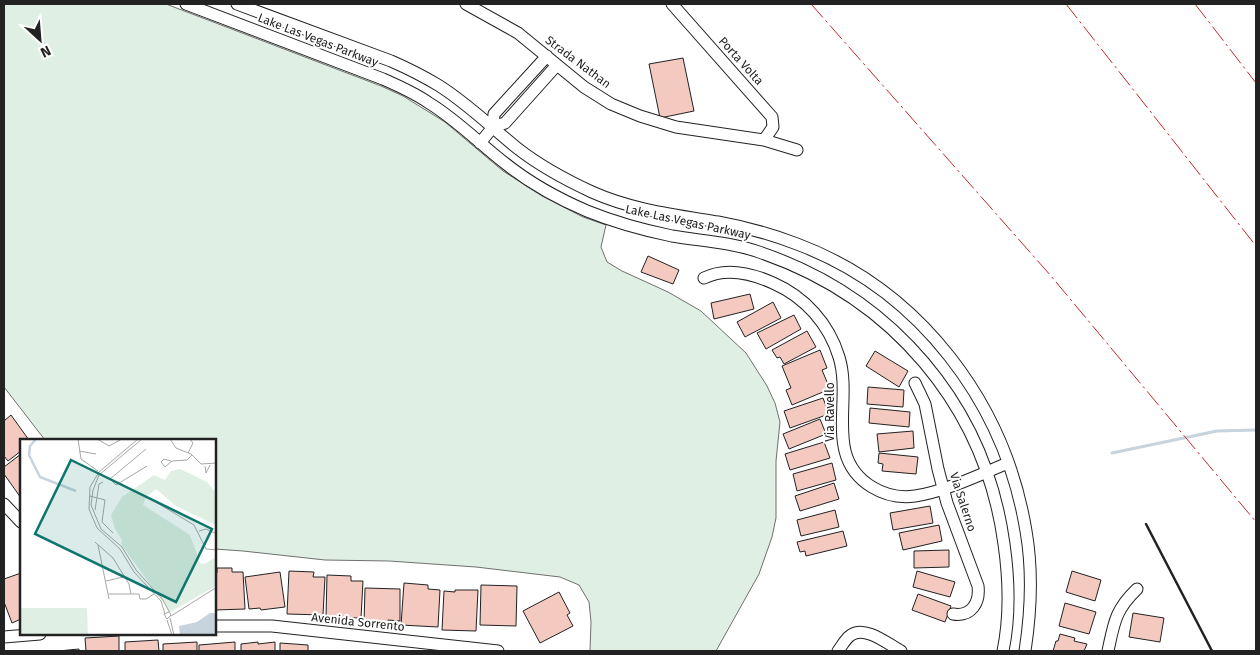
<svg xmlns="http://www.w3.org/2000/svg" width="1260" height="655" viewBox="0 0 1260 655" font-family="'Fira Sans',sans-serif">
<rect width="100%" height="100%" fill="#fff"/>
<path fill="#e0efe3" stroke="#6f6f6f" d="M4 4H166L381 86 403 96 445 122 503 171 542 196 583 217 606 225 601 247 607 262 622 271 668 292 701 311 746 353 767 386 775 403 780 422 776 461V518L772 537 759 574 716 651H590L591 622 589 602 579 585 560 577 476 567 389 561 325 560 243 551 215 549V440H45L4 387Z"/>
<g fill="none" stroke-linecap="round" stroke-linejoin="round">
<path stroke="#c7d3dd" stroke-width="3" d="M1112 453 1217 431 1256 430"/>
</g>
<path fill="#f3c9c0" stroke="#222" d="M683 58 694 111 660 118 649 64Z
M648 256 679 270 673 284 641 272Z
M750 294 754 309 714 319 711 303Z
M773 302 781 318 745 337 737 322Z
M794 315 801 329 766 349 757 333Z
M807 331 816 347 784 364 780 357 777 358 772 350Z
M820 350 827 368 822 370 830 389 792 405 786 390 791 388 782 366Z
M875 351 908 371 899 387 866 366Z
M868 387 904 390 903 407 867 404Z
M823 398 829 414 790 428 784 411Z
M870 408 910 412 909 427 869 423Z
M11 415 29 440H21V451L8 461 4 456V421Z
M820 419 826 434 789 449 783 434Z
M913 431 914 448 879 452 877 434Z
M824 442 830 458 790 470 785 454Z
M879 453 918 457 916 474 882 471 883 464 878 463Z
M21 454V498L4 474V467Z
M832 463 836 480 797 491 793 474Z
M834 483 839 499 800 511 795 496Z
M930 506 933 523 893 530 890 513Z
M835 510 839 527 801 536 797 520Z
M939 525 942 541 903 550 899 533Z
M843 531 847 546 806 556 805 551 800 552 797 542Z
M949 550V567L914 568V551Z
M217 568H232V572H243L245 609 215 610V573H217Z
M289 571 314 572 313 577H325L323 615 287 614Z
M917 571 955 582 950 597 913 587Z
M1072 571 1101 580 1095 601 1066 592Z
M280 572 285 607 261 610 260 608 249 609 245 577Z
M21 573V619L12 623 4 602V579Z
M327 575 351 576V581H363L361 618 326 617Z
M404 583 428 585V589L440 590 438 627 401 625Z
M481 585 517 586 516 626 480 625Z
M365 588 400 589V621L388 620V623H364Z
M455 590H478L476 631 442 630 444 591 455 592Z
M559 592 570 613 567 615 573 626 540 643 523 611Z
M918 594 951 606 945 622 912 610Z
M1065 603 1096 612 1089 634 1059 626Z
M1133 613 1164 618 1160 642 1129 637Z
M1060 634 1075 638 1074 641 1087 644 1084 651H1053L1056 641H1058Z
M119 636V651H86L85 638Z
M158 640 159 651H125V642Z
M197 642V651H163V644Z
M235 642V651H199V645Z
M258 642V644L275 642V651H241V644Z
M280 643 308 645V651H280Z
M79 649V651H58Z"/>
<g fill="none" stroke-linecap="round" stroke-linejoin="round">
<defs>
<path id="minor" d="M186 4 383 79C399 86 415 93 429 103 457 120 480 144 506 164 530 183 559 199 587 211 614 222 643 230 672 236 701 241 731 242 759 252 892 297 985 405 1004 544 1009 579 1010 617 1003 651
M237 4 391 61C407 68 423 76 438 85 467 103 491 127 517 148 540 166 566 180 592 192 632 210 675 215 718 222 745 227 771 234 797 244 920 290 1005 403 1026 531 1033 571 1031 612 1025 651
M466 4 518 33 584 87 611 104 640 116 676 127 764 140 797 150
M672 4 772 117 773 127 764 140
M493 127 494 114 547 56
M480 143 493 127 505 123 557 65
M704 278C726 267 751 273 773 283 805 297 829 324 839 357 853 402 823 457 872 487 885 495 900 498 915 496 944 492 981 474 1008 463
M915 383 925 404 938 469 947 503 978 586C980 602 972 617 953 614
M4 504 21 522
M215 626H272L498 651
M4 637 40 634
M838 651C842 646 845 639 851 635 865 625 888 644 901 651
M1108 651C1114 623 1115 610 1137 589"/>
</defs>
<use href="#minor" stroke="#222" stroke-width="13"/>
<use href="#minor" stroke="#fff" stroke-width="11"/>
<path stroke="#222" stroke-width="2.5" d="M1146 524 1212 651"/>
<path stroke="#c62828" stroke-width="1" stroke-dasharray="18 4 2.5 4" stroke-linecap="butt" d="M811 4 1051 276 1256 522
M1066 4 1256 246
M1195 4 1256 83"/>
</g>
<g text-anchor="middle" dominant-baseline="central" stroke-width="4" stroke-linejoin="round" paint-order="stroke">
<g font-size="12" fill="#222" stroke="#fff">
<text transform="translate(318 40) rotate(21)">Lake Las Vegas Parkway</text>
<text transform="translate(741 61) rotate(48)">Porta Volta</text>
<text transform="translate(578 62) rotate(37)">Strada Nathan</text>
<text transform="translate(688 222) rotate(12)">Lake Las Vegas Parkway</text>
<text transform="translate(830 412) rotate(-90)">Via Ravello</text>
<text transform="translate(963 502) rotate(72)">Via Salerno</text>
<text transform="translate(358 622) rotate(6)">Avenida Sorrento</text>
</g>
</g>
<g transform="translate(20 439)">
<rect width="196" height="196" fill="#fff"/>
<path d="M160 30 187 43 196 54V86L156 67 136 50 126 58 123 66 170 96 180 124 184 125 196 118V147L150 173 101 105 102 101 95 90 91 76 102 58 134 36 145 41 151 32ZM0 169H67L68 196H0Z" fill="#e0efe3"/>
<path d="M190 174H196V196H160L159 187 177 183Z" fill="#c7d3dd"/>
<path fill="none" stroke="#c7d3dd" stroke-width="2.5" d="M16 0 10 7 9 16 20 38 56 52"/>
<path fill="none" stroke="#a7a7a7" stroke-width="1" d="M58 0 61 20 78 32M77 0 89 7 100 1M118 0 79 33 70 48 69 70 77 89 100 110 114 133 141 162 145 175M122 0 79 36 73 51 71 66 81 90 102 108 116 131 143 161 151 176 147 180 144 175 149 173M150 0 156 9 171 15 181 25 197 24M126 10 90 40 96 46 127 27M59 12 76 15M168 14 173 4 170 0M151 22 144 20 141 23 145 28 152 22 167 21 172 16M185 27 186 34 190 26M70 57 85 61 82 83 93 94M134 62 174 86 186 110 197 111M75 71 79 45 83 43M179 92 186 90 197 95M75 103 93 119 109 145 111 155M78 106 89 160M86 142 103 138M89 155H119L120 160H126L134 155M151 177 197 148M150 179 154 196M147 181 152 196"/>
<path fill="#0f766e" fill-opacity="0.15" stroke="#0f766e" stroke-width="2.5" d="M51 21 192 90 156 163 15 95Z"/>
<rect width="196" height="196" fill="none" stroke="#222" stroke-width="2.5"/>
</g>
<rect width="1260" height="655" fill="none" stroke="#222222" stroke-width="10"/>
<g transform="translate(40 40) rotate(154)" stroke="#ffffff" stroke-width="4" paint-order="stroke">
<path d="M0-4L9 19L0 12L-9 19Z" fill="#222222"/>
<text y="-8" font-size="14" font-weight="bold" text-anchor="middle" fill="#222222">N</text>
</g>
</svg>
